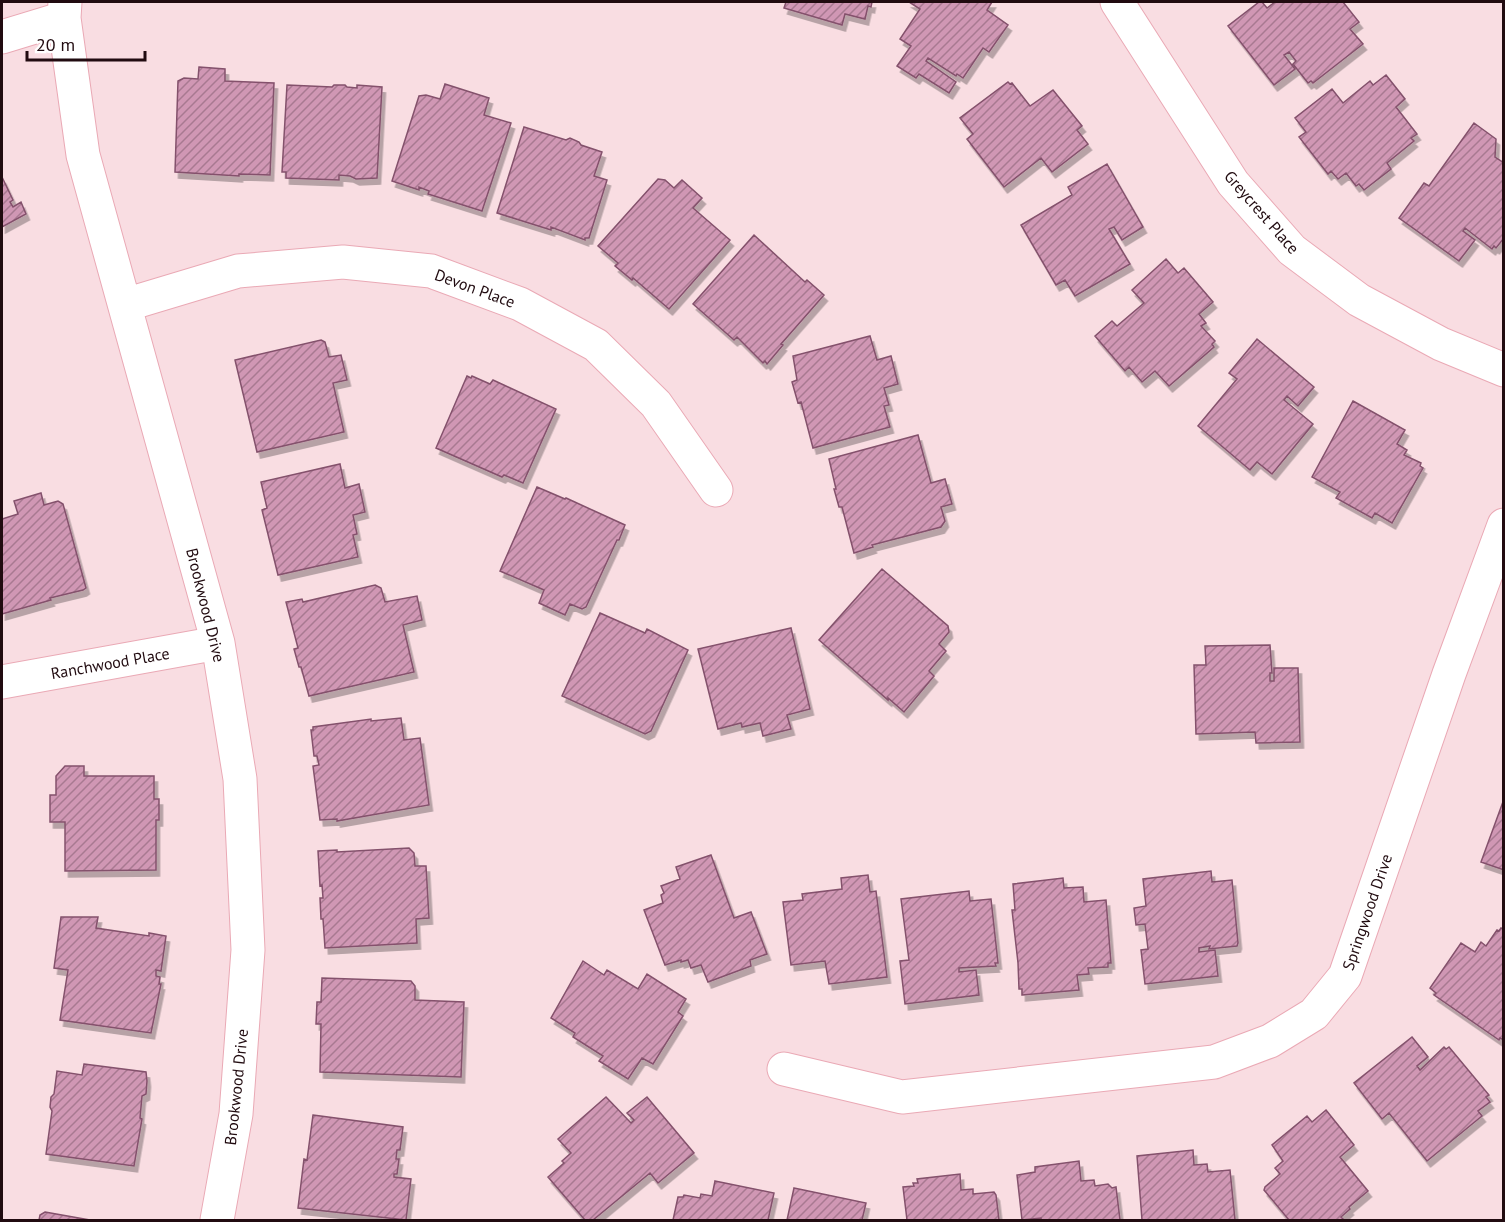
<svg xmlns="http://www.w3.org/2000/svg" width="1505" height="1222" viewBox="0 0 1505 1222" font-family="'PT Sans',sans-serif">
<defs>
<pattern id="building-hatch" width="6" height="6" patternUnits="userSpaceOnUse" patternTransform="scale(1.5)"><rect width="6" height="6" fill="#d097b4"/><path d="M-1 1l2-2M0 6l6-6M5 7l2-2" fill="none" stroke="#a87991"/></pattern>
<filter id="shadow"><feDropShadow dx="3.5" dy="6" stdDeviation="0" flood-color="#0004"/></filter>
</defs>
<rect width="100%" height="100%" fill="#f9dde2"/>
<path fill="url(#building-hatch)" stroke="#84516c" stroke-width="1.5" filter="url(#shadow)" d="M786 2H872L871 7 868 6 865 19 845 14 842 25 784 8Z
M909 2H992L987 10 1008 25 989 52 983 48 963 78 957 74 956 76 928 58 926 61 956 82 949 93 919 74 916 78 897 66 911 46 900 39 920 9Z
M1259 2H1262L1267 8 1275 2H1343L1359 22 1350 29 1363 44 1313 83 1311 81 1308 83 1293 64 1296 61 1289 52 1284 55 1295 69 1274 85 1228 26Z
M199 67 225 69V81L274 83 270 175 239 174V176L175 172 178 81 184 78 198 79Z
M1386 75 1405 99 1396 107 1417 134 1411 138 1414 141 1387 163 1391 169 1364 190 1359 184 1356 186 1346 173 1338 179 1331 171 1328 174 1299 137 1306 132 1295 118 1332 89 1343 103 1370 81 1373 85Z
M1008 82 1010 84 1012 83 1030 106 1053 90 1082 126 1077 130 1088 144 1052 172 1041 158 1004 187 967 139 973 134 960 118Z
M445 84 489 98 484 115 511 123 482 211 428 194 429 191 419 187V190L392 181 419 96 426 95 440 99Z
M287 85 332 87 334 85H345L347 87 357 88V85L382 87 377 178 356 179 350 176 339 175V180L286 178V172H282Z
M1474 123 1496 139 1495 157 1504 163V238L1496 248 1494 246 1492 249 1465 228 1463 231 1475 240 1459 261 1399 218 1424 183 1429 186Z
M524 127 566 140 570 138 579 142 581 145 602 152 594 176 607 180 589 238H585V240L551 227V230L497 213Z
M1107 164 1143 227 1122 240 1114 227 1109 229 1130 264 1075 296 1065 280 1056 285 1021 225 1072 195 1068 187Z
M2 177 13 200 10 202 13 207 21 202 26 214 2 227Z
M658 179 665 180 674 188 682 180 702 198 693 208 730 240 669 309 633 278 632 280 615 266 618 263 598 246Z
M754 235 805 282 807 280 824 295 781 344 783 345 767 364 765 361 763 363 737 337 734 340 693 304Z
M1166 259 1178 273 1184 268 1213 302 1199 314 1206 323 1201 326 1215 341 1212 344 1214 347 1169 386 1155 371 1142 382 1129 367 1125 371 1095 336 1112 321 1117 326 1144 303 1132 290Z
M870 336 877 360 891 356 898 384 884 388 889 405 884 406 890 427 813 448 801 402 798 403 792 382 797 380 793 356Z
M1257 339 1314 387 1298 406 1287 396 1284 400 1313 424 1272 474 1257 462 1250 470 1198 426 1237 379 1229 373Z
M321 340 325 342 329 357 341 355 347 380 333 383 344 432 257 452 235 360Z
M467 376 471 378 472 376 490 384 493 380 556 409 523 483 504 475 502 477 436 448Z
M1353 401 1405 430 1397 444 1407 450 1404 455 1421 463 1420 466 1423 468 1392 523 1375 513 1372 518 1336 498 1340 492 1312 477Z
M918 435 931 483 945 479 952 504 941 507 945 521 941 527 872 545 873 547 854 553 842 507H839L834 489H836L829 459Z
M340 464 345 488 359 484 365 512 353 515 357 534 353 535 358 557 278 575 262 510 267 508 261 482Z
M537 487 565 499 566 498 625 525 619 540H617L586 607 582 609 570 604 565 615 539 603 544 590 500 571Z
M41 493 44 505 58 501 63 504 86 588 83 590 50 598 51 600 2 614V519L18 514 14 501Z
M882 569 948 626 949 632 939 644 946 651 929 671 934 676 904 712 888 698V700L819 640Z
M375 585 381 588 385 602 417 596 422 620 403 625 414 672 309 696 301 667H299L294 649 298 648 286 602 302 599 303 602Z
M600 613 645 633 647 629 688 650 651 731 645 734 562 696Z
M791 628 810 709 787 715 791 729 763 736 760 723 742 727 741 723 718 729 698 649Z
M1270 645 1272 673H1270V681H1274V668H1298L1300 742 1256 743 1255 732 1196 734 1194 665H1206L1205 646Z
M401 718 404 740 420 738 429 805 337 821V819L320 820 313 766 319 765 317 756H314L311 730H313V727L371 719V721Z
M65 766H84V776H154V799H159V820H156V870L65 871V822H50V795H56V776Z
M1504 799V870L1481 862Z
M409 848 414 853 415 866H426L429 918 416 919 417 943 325 948 323 919H321L320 898H323L322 885 320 886 318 851 337 850V852Z
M711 855 734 918 751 912 767 954 750 960 751 966 708 982 701 965 691 968 688 960 681 962V960L665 965 644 910 663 903 661 895 664 893 661 886 680 879 676 867Z
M1211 871 1212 882 1232 880 1238 943 1237 946 1209 949 1210 946 1199 948V952L1215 950 1218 976 1145 984 1141 950 1148 949 1145 924 1136 925 1134 908 1146 906 1143 879Z
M868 875 870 892 876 891 887 977 829 984 825 961 791 965 783 902 803 900 802 894 842 889 841 878Z
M1063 878 1064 888 1083 887 1084 902 1106 900 1111 963H1108V967L1088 968 1089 974 1077 975 1079 990 1022 995V989H1019L1018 963 1012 910H1015L1013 884Z
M969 891 970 901 991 899 998 963H995L996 966 959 968V972L976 970 979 995 905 1004 900 961 909 960 901 899Z
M61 917H98L96 928 149 936V933L166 936 161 971 156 970V976L160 977 159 984H161L151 1033 60 1020 68 970 54 968Z
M1501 928 1504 929V1040L1500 1038 1499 1040 1434 995 1436 993 1430 988 1461 943 1475 952 1481 942 1486 946 1497 930 1499 931Z
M583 961 604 975 607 970 638 989 647 974 686 999 678 1012 683 1016 653 1064 642 1058 628 1079 599 1061 603 1056 573 1037 575 1033 551 1018Z
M322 978 411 981 415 986V1000L464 1002 461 1077 320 1072 321 1024H316L317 1002H321Z
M1412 1037 1428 1057 1417 1066 1420 1070 1444 1047 1446 1049 1449 1047 1489 1095 1486 1097 1490 1102 1478 1111 1482 1116 1427 1161 1389 1113 1382 1119 1354 1083Z
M84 1064 146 1072 147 1081 146 1094 142 1096 140 1118 142 1119 134 1166 46 1154 52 1111 50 1107 51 1097 54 1094 57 1071 82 1075Z
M606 1097 631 1123 634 1120 627 1113 647 1097 694 1153 658 1183 650 1173 593 1220H585L548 1177 564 1163 562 1161 571 1153 558 1139Z
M1326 1110 1354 1145 1340 1157 1368 1191 1349 1207 1350 1209 1341 1217 1344 1220H1289L1264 1190 1265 1187 1280 1174 1275 1168 1283 1161 1272 1145 1307 1116 1312 1122Z
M313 1115 403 1127 400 1150H397L396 1159H399L397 1174H394V1177L411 1179 406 1220 298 1208 304 1159 307 1160Z
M1193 1150 1194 1165 1207 1164 1208 1172 1230 1170 1235 1220H1142L1137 1156Z
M1079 1161 1081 1181 1094 1180 1095 1186 1108 1184 1112 1188 1116 1187 1120 1220H1041V1218L1022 1220 1017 1175 1035 1172V1167Z
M960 1174 961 1190 973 1189V1194L994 1192 996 1195 999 1220H907L903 1187 914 1186 913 1183H918L917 1179Z
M715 1181 774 1193 768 1220H673L678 1197H683L684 1195 700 1198 701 1194 712 1196Z
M794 1188 866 1203 862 1220H787Z
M45 1212 90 1220H39L40 1215Z"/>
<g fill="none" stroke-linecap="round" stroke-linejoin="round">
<defs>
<path id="minor" d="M65 2 64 18 83 155 218 643 240 779 248 950 236 1114 217 1220
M1117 2 1233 183 1292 250 1359 300 1441 344 1504 370
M2 37 64 18
M125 305 238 271 343 262 431 271 520 304 596 345 656 404 716 490
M2 682 218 643
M784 1069 902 1097 1214 1062 1270 1041 1314 1014 1345 976 1449 674 1504 525"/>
</defs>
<use href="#minor" stroke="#eaa9b5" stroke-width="35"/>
<use href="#minor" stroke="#fff" stroke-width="33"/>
</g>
<g text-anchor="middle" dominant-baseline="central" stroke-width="6" stroke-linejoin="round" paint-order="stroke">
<g font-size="16" fill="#210b10" stroke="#fff">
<text transform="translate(1262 212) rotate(49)">Greycrest Place</text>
<text transform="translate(475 288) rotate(20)">Devon Place</text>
<text transform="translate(206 605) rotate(76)">Brookwood Drive</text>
<text transform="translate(110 663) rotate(-10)">Ranchwood Place</text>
<text transform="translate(1367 912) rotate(-71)">Springwood Drive</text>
<text transform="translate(236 1087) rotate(-84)">Brookwood Drive</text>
</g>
</g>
<rect width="1505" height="1222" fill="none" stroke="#210b10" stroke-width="6"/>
<path d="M27 51v9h118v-9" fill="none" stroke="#210b10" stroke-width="3"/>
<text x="36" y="51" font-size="18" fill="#210b10" stroke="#ffffff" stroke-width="4.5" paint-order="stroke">20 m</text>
</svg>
